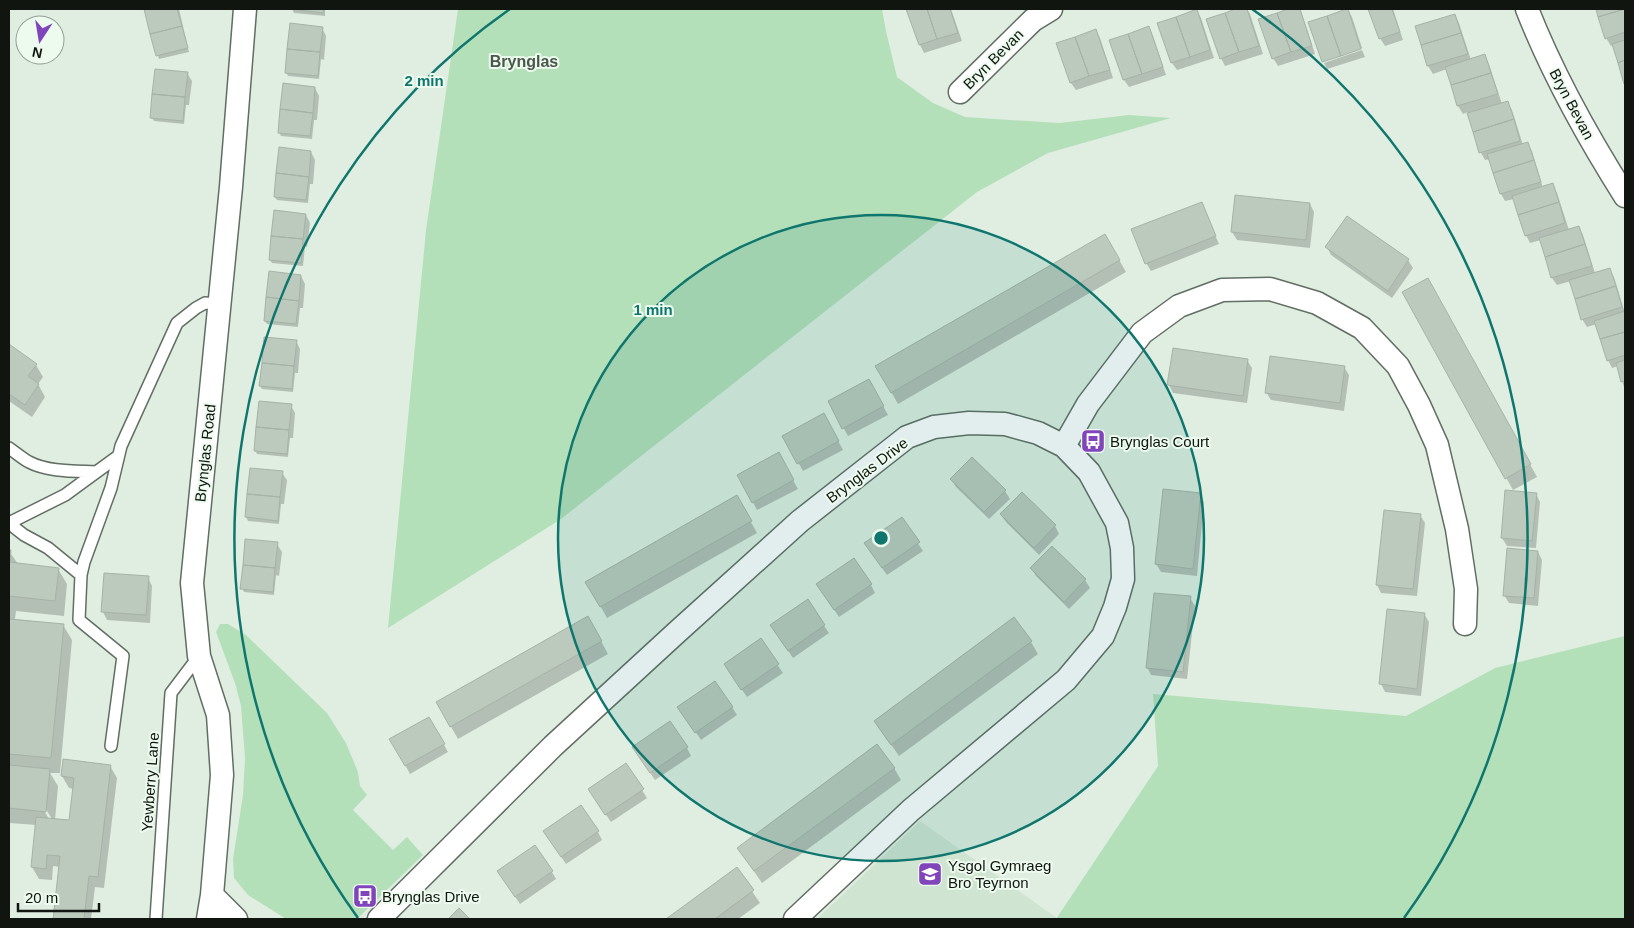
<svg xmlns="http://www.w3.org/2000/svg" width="1634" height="928" viewBox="0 0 1634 928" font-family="Arial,sans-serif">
<rect width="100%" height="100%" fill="#e0eee2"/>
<path fill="#d0e4d2" d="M920 821 1057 918 1056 919H817Z"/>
<path fill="#b4e0b9" d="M458 9H882L886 31 897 77 933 103 965 117 1059 123 1129 115 1171 118 1048 153 977 192 561 519 388 628 426 230Z
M220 624H228L246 635 327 713 346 743 358 772 360 786 367 795 353 810 393 850 407 837 423 855 357 919H286L248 895 234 878 233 859 243 795 245 758 241 706 235 683 216 632Z
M1625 636V919H1056L1158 766 1153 694 1406 716 1495 668Z"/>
<path fill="#0003" fill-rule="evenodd" d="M145 9H179L189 52 159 59Z
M292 9H325V16L294 13Z
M907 9H951L962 41 924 53 920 45Z
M1238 9H1247L1250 14 1263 54 1225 66 1221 58 1208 20Z
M1291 9H1299L1302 14 1315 54 1278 66 1273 58 1260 20Z
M1347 9 1352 17 1362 48 1322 61Z
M1370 9H1393L1403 40 1385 46 1380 38Z
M1597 9H1625V83L1614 45 1611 46 1606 38Z
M1197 11 1201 18 1214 58 1177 70 1172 63 1159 24Z
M1455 15 1459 23 1471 60 1485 56 1489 64 1502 104 1507 102 1512 110 1523 145 1527 143 1532 151 1543 188 1552 185 1557 193 1569 230 1579 227 1583 235 1595 273 1609 269 1614 277 1625 313V391L1618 366 1612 368 1608 360 1597 324 1587 327 1582 319 1571 281 1557 285 1552 278 1541 240 1530 243 1526 235 1514 199 1505 201 1501 194 1490 159 1485 160 1481 153 1468 112 1463 114 1458 106 1447 69 1433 74 1428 66 1417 27Z
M322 28 326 36 324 60 321 59 319 79 288 76 286 72Z
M1149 28 1153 36 1166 75 1129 87 1124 80Z
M1096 30 1100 38 1113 78 1076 90 1071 83Z
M1362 50 1365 57 1327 69 1324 63Z
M187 73 192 81 189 105H186L184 124 154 121 152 118Z
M315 88 319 96 317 120H314L312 139 281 136 279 132Z
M311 152 315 160 313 184H310L308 203 277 200 275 197Z
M1236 196 1310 204 1314 212 1310 248 1237 240 1232 232Z
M1201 203 1219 244 1151 271 1146 263Z
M306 215 310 223 307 247 305 246 303 266 272 263 270 260Z
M1347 218 1408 260 1413 268 1392 298 1331 255 1327 247Z
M1105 235 1126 272 898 404 877 367Z
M301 276 305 284 303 308H300L298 327 267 324 265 321Z
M1427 279 1537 477 1513 490 1403 292Z
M296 341 300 349 298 373H295L293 392 262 389 260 386Z
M9 346 36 365 43 377 38 384 45 397 32 417 9 401Z
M1247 360 1252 368 1247 403 1173 393 1169 385Z
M1344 367 1349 375 1344 411 1271 400 1266 392Z
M869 381 888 415 848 436 829 402Z
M291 406 295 413 293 438H290L288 457 257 454 255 450Z
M824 415 843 450 803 471 784 437Z
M778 454 798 489 757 510 739 476Z
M251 469 282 473 287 480 284 504H281L279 524 248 521 246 517Z
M951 479 1005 491 1010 499 989 519 956 487Z
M1164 491 1200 494 1204 502 1197 576 1161 572 1156 564Z
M1022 494 1055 526 1059 534 1039 555 1006 522 1001 515Z
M1536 494 1540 502 1536 548 1507 546 1502 538Z
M737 497 757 533 607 618 587 582Z
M1420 515 1425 523 1417 596 1381 593 1377 585Z
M901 518 923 551 887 575 870 551Z
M277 544 282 552 279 576 276 575 274 595 244 592 242 588Z
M9 551 18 564 58 569 67 584 64 616 16 611 15 619 63 625 72 640 60 773H50L58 786 55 820 70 822 74 789 69 788 62 776 64 760 110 766 117 778 104 888 95 887 91 919H54L60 867 53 866 52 880 39 879 32 867 37 825 9 823ZM44 806 52 819H49L42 807Z
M1538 552 1542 560 1538 606 1509 603 1504 595Z
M1031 568 1085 580 1090 588 1069 609 1036 576Z
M148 578 152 586 150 623 107 620 103 612Z
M871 585 875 593 839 617 822 592Z
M1190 598 1195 606 1187 679 1151 675 1147 667Z
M807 601 829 633 793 658 776 633Z
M1424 614 1429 622 1421 696 1385 692 1381 684Z
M588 617 608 654 458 739 437 702Z
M761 640 783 673 747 697 730 672Z
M1031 642 1038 654 899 756 875 721Z
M732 707 737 715 701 740 684 715Z
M429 718 448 752 410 774 391 739Z
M687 748 691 756 655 780 638 755Z
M894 768 901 780 762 883 738 848Z
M642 790 647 798 611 822 594 797Z
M598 832 602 840 566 864 549 839Z
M737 869 760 903 738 919H668Z
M552 872 556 879 520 904 503 879Z"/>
<path fill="#bcc9bd" stroke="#a5b3a7" d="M144 9H177L182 26 150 34Z
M291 9H324L323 13Z
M906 9H927L937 39 919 45Z
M927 9H950L958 33 937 39Z
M1197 9 1210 50 1190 57 1176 17Z
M1235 9H1247L1259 46 1239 52 1225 13Z
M1288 9H1300L1312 46 1291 52 1277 13Z
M1346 9H1348L1361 49 1341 56 1327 16Z
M1368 9H1392L1400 32 1379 39Z
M1596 9H1625L1598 17Z
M1625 9V32L1605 39 1598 17Z
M1225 13 1239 52 1220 59 1206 19Z
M1277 13 1291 52 1272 59 1258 19Z
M1455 14 1461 33 1421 45 1415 26Z
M1327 16 1341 56 1322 62 1308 22Z
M1176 17 1190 57 1171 63 1157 23Z
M290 23 323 27 320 52 287 49Z
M182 26 188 48 156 56 150 34Z
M1149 26 1163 67 1142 74 1128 34Z
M1096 29 1110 70 1089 76 1075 37Z
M1461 33 1468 54 1427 66 1421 45Z
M1128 34 1142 74 1123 80 1109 40Z
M1075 37 1089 76 1070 83 1056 43Z
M1625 40V60L1618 63 1612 44Z
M287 49 320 52 318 76 285 73Z
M1485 54 1491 73 1451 85 1445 67Z
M1625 60V83L1624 84 1618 63Z
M155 69 188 72 185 97 152 94Z
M1491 73 1498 94 1457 106 1451 85Z
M283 83 315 87 313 113 280 109Z
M152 94 185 97 183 121 150 118Z
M1508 101 1514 119 1473 132 1467 113Z
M280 109 313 113 310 136 278 133Z
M1514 119 1520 141 1479 153 1473 132Z
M1528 142 1534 160 1493 173 1487 154Z
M279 147 311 151 309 177 276 173Z
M1534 160 1541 182 1500 194 1493 173Z
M276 173 309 177 306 200 274 197Z
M1553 183 1559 202 1518 215 1512 196Z
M1235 195 1310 203 1306 240 1231 232Z
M1202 202 1216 236 1145 264 1131 229Z
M1559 202 1565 223 1525 236 1518 215Z
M274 210 306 214 303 239 271 236Z
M1347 216 1409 259 1388 291 1325 247Z
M1579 226 1585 244 1545 257 1539 238Z
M1105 234 1120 260 891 393 875 366Z
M271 236 303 239 301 263 269 260Z
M1585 244 1592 266 1551 278 1545 257Z
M1610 268 1616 286 1575 299 1569 280Z
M269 271 301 275 299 301 266 297Z
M1428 278 1531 464 1505 479 1402 292Z
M1616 286 1622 307 1581 320 1575 299Z
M266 297 299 301 296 324 264 321Z
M1625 311V332L1600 339 1594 321Z
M1625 332V355L1607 361 1600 339Z
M264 337 297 340 294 366 262 363Z
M9 344 37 364 28 376 39 384 25 405 9 394Z
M1173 348 1248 359 1243 396 1167 385Z
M1270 356 1345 366 1340 403 1265 393Z
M1625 360V381L1621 382 1616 363Z
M262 363 294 366 292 389 259 386Z
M869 379 884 406 842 429 828 401Z
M259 401 292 404 289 430 256 427Z
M824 413 839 441 797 464 782 436Z
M256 427 289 430 287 454 254 451Z
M779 452 794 480 752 503 737 475Z
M972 457 1006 490 984 512 950 479Z
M250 468 283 471 280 497 247 494Z
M1163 489 1201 493 1193 569 1155 564Z
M1505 490 1537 493 1532 541 1501 538Z
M1022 492 1056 525 1034 548 1000 514Z
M247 494 280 497 278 521 245 517Z
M737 495 752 521 600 607 585 582Z
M1384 510 1421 514 1413 589 1376 585Z
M902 517 920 542 882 568 864 543Z
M245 539 278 542 275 568 243 565Z
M1052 546 1086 579 1064 602 1030 568Z
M1507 548 1538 551 1534 598 1503 596Z
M9 550H11L10 562 59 568 55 601 9 596Z
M854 558 872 584 834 610 816 584Z
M243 565 275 568 273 592 240 589Z
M104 573 149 576 146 615 101 612Z
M1154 593 1191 596 1183 672 1146 668Z
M808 599 825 625 788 651 770 625Z
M1387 609 1425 613 1417 689 1379 684Z
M588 616 602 641 450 727 436 702Z
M1014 617 1032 641 891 745 874 721Z
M9 619 64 624 51 758 9 754Z
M761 638 779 664 741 690 724 664Z
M715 681 733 707 695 733 677 707Z
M429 717 445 744 405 766 389 739Z
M670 721 688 747 650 773 632 747Z
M877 744 895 768 754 871 737 848Z
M63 759 111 765 98 877 89 876 84 919H53L60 856 47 855 46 869 31 867 36 817 69 820 74 778 61 776Z
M626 763 644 789 605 815 588 789Z
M9 765 50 769 46 812 9 808Z
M581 805 599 831 561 857 543 831Z
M535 845 553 871 515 897 497 871Z
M737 867 754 890 715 919H666Z
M459 908 470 919H448Z"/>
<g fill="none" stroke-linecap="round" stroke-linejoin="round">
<defs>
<path id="lane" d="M9 448C15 452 22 458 29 462 48 472 75 471 96 472
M81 575 48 548 24 535 15 528 13 521 65 495 117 457
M111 746 123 656 79 620 81 575 84 562 111 488 121 446 177 323 196 308 205 303 219 304
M156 919 171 693 199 656"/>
<path id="street" d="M1527 9C1553 75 1587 136 1625 196
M960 92 1033 20 1051 9
M1064 446 1088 404 1142 333 1179 306 1222 290 1270 289 1317 303 1362 328 1398 366 1419 405 1437 445 1457 529 1466 589 1465 624
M208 919 212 895
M236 919 212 895 222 775 218 715 199 656 192 583 231 187 245 9
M379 919 553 746 676 633 800 521 907 437 934 427 969 423 1005 424 1038 433 1064 446 1089 472 1117 523 1122 548 1123 579 1115 607 1103 636 1066 680 911 810 795 919"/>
</defs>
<use href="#lane" stroke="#616e63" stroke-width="14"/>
<use href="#street" stroke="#616e63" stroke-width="25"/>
<use href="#lane" stroke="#fff" stroke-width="11"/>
<use href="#street" stroke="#fff" stroke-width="22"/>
</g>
<circle cx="881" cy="538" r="323" fill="#0f766e" fill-opacity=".12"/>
<g fill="none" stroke="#0f766e" stroke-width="2.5">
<circle cx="881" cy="538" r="323"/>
<path d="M358 918A646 646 0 0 1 510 9M1252 9A646 646 0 0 1 1404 918"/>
</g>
<defs>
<symbol id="bus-square" viewBox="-11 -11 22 22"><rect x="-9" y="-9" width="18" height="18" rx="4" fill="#8145bb" stroke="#edfbef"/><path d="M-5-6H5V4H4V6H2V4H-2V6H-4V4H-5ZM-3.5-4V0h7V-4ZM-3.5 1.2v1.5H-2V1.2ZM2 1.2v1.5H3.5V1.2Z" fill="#fff"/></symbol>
<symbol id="school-square" viewBox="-11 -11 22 22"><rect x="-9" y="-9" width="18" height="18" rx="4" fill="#8145bb" stroke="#edfbef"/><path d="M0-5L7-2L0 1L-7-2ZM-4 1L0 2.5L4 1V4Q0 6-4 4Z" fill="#fff"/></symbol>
</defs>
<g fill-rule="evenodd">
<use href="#bus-square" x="1079" y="427" width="28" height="28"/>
<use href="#school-square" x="916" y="860" width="28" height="28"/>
<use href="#bus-square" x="351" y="882" width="28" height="28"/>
</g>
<g text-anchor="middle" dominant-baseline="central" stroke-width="4" stroke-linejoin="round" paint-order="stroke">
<g font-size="15" fill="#101510" stroke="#edfbef">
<text transform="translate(993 59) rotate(-45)">Bryn Bevan</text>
<text transform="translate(1572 104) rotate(62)">Bryn Bevan</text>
<text transform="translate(205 453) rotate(-84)">Brynglas Road</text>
<text transform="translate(867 470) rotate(-37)">Brynglas Drive</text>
<text transform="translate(150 782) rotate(-86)">Yewberry Lane</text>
</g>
<g font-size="15" fill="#101510" stroke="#edfbef" text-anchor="start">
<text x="1110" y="441">Brynglas Court</text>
<text x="948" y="865">Ysgol Gymraeg<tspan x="948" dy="17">Bro Teyrnon</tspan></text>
<text x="382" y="896">Brynglas Drive</text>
</g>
<g font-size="16" font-weight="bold" fill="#4b574c" stroke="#edfbef">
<text x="524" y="61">Brynglas</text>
</g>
</g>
<circle cx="881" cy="538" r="8" fill="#0f766e" stroke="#edfbef" stroke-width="2.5"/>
<g font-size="15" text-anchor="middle" font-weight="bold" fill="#0f766e" stroke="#edfbef" stroke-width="4" stroke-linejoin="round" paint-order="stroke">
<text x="424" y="86">2 min</text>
<text x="653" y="315">1 min</text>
</g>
<rect width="1634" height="928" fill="none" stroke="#101510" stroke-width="20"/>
<g transform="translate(40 40) rotate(192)"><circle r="24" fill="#edfbef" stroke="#959f96"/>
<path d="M0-4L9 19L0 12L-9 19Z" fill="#8145bb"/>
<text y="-8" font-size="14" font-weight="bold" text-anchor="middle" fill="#101510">N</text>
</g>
<path d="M18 903v8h81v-8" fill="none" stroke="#101510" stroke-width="2.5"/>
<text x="25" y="903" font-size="15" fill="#101510" stroke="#edfbef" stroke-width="4" paint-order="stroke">20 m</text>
</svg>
